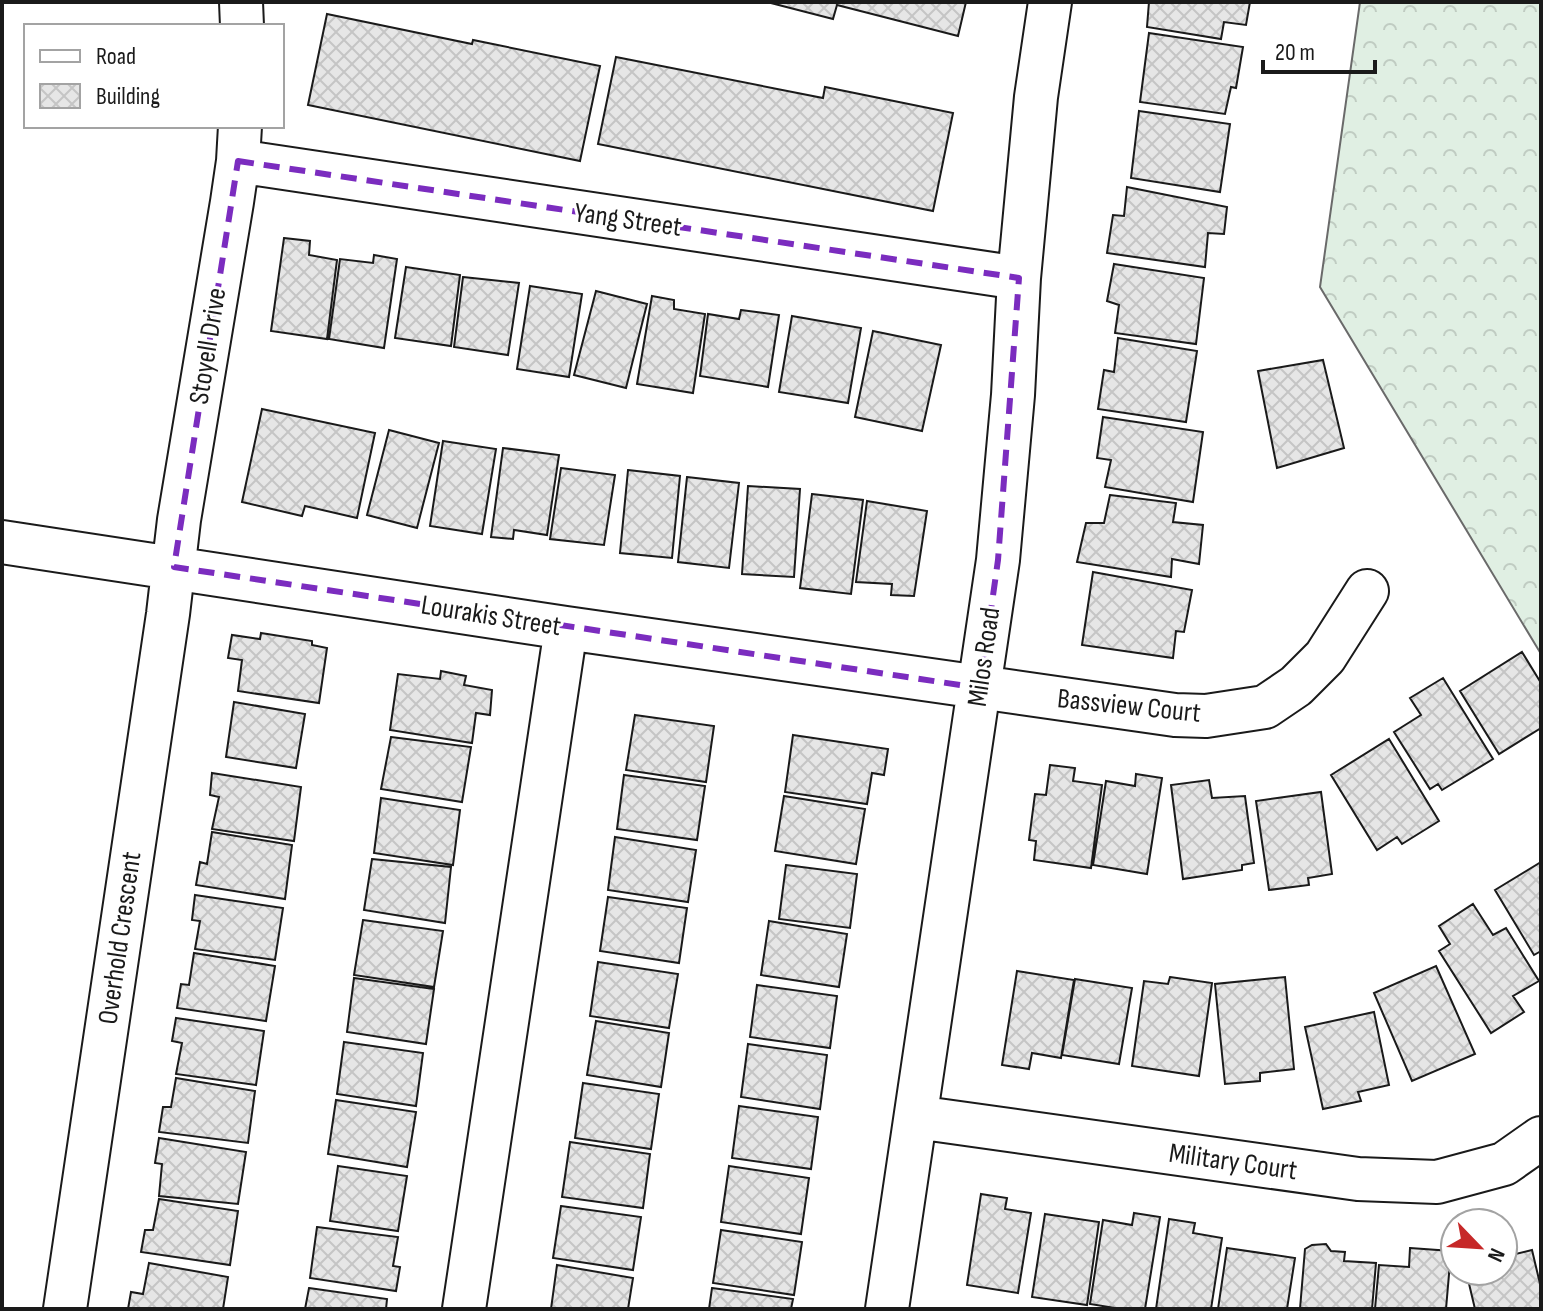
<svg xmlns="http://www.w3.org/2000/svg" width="1543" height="1311" viewBox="0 0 1543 1311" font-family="'Sofia Sans Condensed',sans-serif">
<defs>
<pattern id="forest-crowns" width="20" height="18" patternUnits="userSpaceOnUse" patternTransform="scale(2)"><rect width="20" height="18" fill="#e0efe3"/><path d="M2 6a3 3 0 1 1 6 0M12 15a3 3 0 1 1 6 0" fill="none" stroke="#c0ccc2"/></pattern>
<pattern id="building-cross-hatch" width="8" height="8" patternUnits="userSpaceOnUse" patternTransform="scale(2)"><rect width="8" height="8" fill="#e6e6e6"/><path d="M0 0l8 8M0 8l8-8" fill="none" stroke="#c5c5c5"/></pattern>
</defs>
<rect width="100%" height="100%" fill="#fff"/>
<path fill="url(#forest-crowns)" stroke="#6a6a6a" stroke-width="2" d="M1360 2H1541V654L1320 287Z"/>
<path fill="url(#building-cross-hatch)" stroke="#1a1a1a" stroke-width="2" d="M767 2H966L958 36 837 5 833 19Z
M1149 2H1250L1246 25 1224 22 1221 39 1147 27Z
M327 14 472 44 473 40 600 66 580 161 308 105Z
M1149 33 1243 47 1236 88 1231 87 1225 114 1140 102Z
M616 57 823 98 825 87 953 113 933 211 598 144Z
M1139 111 1230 124 1220 192 1131 178Z
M1127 187 1227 207 1224 234 1208 233 1205 267 1107 253 1113 215 1124 216Z
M284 238 310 241 309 255 337 260 327 339 271 331Z
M374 255 397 259 384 348 329 339 340 259 373 263Z
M1114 264 1204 278 1196 344 1115 333 1119 305 1107 301Z
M406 267 460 275 451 346 395 338Z
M463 277 519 283 508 355 454 347Z
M530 286 582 294 569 377 517 369Z
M596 291 647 304 626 388 574 375Z
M652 296 674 300V309L705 314 693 393 637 384Z
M741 310 779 315 768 387 700 376 708 314 739 319Z
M792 316 861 328 848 403 779 392Z
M873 331 941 345 922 431 855 417Z
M1118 338 1197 351 1186 422 1098 409 1104 370 1114 372Z
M1323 360 1344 448 1277 468 1258 371Z
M262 409 375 433 357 518 305 506 302 516 242 502Z
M1103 417 1203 432 1193 502 1105 487 1111 460 1097 458Z
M389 430 439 443 417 528 367 515Z
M443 441 496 449 482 534 430 526Z
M503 448 559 455 547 535 514 530 513 539 491 537Z
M561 468 615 475 604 545 550 539Z
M628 470 680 476 672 558 620 553Z
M687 477 739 483 729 568 678 562Z
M748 486 800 489 794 577 742 574Z
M812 494 863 500 851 594 800 588Z
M1110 495 1176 503 1173 522 1203 525 1199 564 1172 559 1171 577 1077 562 1086 523H1104Z
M867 501 927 511 914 596 891 595 892 584 856 582Z
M1093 572 1192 590 1184 632 1176 631 1173 658 1082 645Z
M261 633 312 641V645L327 648 319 703 238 691 242 660 228 658 232 635 260 639Z
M1522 652 1541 683V728L1499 754 1460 691Z
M441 671 466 676 464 685 492 690 490 715 476 713 472 743 390 730 398 674 440 679Z
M1443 678 1493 759 1442 790 1438 784 1430 789 1394 732 1421 715 1410 698Z
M234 702 305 714 296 768 226 757Z
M635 715 714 726 706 782 626 770Z
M793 735 888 749 884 775 872 773 867 804 785 792Z
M391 737 471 747 462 802 381 789Z
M1389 739 1439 821 1402 844 1397 837 1377 850 1331 775Z
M1050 765 1075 768 1073 781 1102 785 1091 868 1034 860 1036 841 1029 840 1035 794 1046 795Z
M212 773 301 787 294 841 212 829 219 797 210 795Z
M1136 774 1162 778 1147 874 1093 865 1106 781 1135 786Z
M624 775 705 786 697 840 617 829Z
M1209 780 1212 798 1245 796 1254 863 1242 865V870L1183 879 1171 785Z
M1321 792 1332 874 1308 878 1309 885 1269 890 1256 801Z
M784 796 865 809 856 864 775 851Z
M381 798 460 810 453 865 374 853Z
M212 832 292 845 285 899 196 885 200 862 207 864Z
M615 837 696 850 688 902 608 890Z
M372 859 451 867 445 923 364 910Z
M1541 862V951L1534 955 1495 890Z
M786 865 857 874 850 928 779 919Z
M195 895 283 908 275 960 195 949 200 921 192 920Z
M608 897 687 908 679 963 600 951Z
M1473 904 1493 935 1506 928 1539 981 1513 996 1524 1012 1491 1033 1439 951 1450 944 1439 926Z
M363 920 443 931 434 987 354 975Z
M769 921 847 934 839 987 761 975Z
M194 953 275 966 266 1021 177 1008 181 984 189 985Z
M598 962 678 974 669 1028 590 1016Z
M1436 966 1475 1054 1412 1081 1374 993Z
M1017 971 1074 980 1061 1058 1032 1053 1029 1069 1002 1065Z
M1170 977 1212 983 1199 1076 1132 1066 1144 981 1168 984Z
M1285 977 1294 1069 1260 1073V1081L1225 1084 1215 984Z
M354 978 434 989 426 1044 347 1032Z
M1075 979 1132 988 1119 1064 1062 1055Z
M757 985 837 996 830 1048 750 1037Z
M1374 1012 1389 1085 1358 1092 1361 1101 1323 1109 1305 1027Z
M176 1018 264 1031 256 1085 176 1074 182 1043 172 1041Z
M596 1021 669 1033 661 1087 587 1075Z
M344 1042 423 1053 416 1106 337 1094Z
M748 1044 827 1055 820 1109 741 1097Z
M176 1078 255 1091 248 1143 159 1132 163 1107H171Z
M583 1083 659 1094 651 1149 575 1138Z
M336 1100 416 1112 407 1167 328 1154Z
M739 1106 818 1117 811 1169 732 1158Z
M159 1138 246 1152 238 1204 159 1196 162 1164 155 1163Z
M570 1142 650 1154 643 1208 562 1197Z
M338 1166 407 1176 398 1231 330 1221Z
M729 1166 809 1178 801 1234 721 1222Z
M981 1194 1007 1198 1005 1209 1031 1213 1018 1293 967 1285Z
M159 1199 238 1211 230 1265 141 1252 145 1230H153Z
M561 1206 641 1217 633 1270 553 1258Z
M1134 1213 1160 1217 1145 1309H1121L1090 1304 1103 1220 1132 1225Z
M1045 1214 1099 1222 1087 1305 1032 1297Z
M1169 1219 1195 1223 1193 1233 1222 1238 1211 1309H1156Z
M317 1227 398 1237 393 1266 400 1267 396 1291 310 1278Z
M721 1230 802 1242 794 1295 713 1283Z
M1326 1244 1331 1251 1345 1252 1344 1261 1376 1263 1372 1309H1300L1305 1249 1312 1245Z
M1227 1248 1295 1258 1287 1309H1218Z
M1410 1248 1451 1251 1446 1309H1375L1379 1265 1409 1267Z
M1532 1250 1541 1288V1309H1475L1466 1271H1503V1257Z
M149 1263 228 1277 223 1309H128L131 1292 143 1294Z
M557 1265 633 1278 628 1309H551Z
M309 1288 387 1299 386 1309H305Z
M712 1288 793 1299 791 1309H709Z"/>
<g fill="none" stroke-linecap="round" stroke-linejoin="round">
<defs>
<path id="minor" d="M241 2 242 26
M238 161 1019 278
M2 542 566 628 1175 715 1206 716 1265 707 1296 686 1325 657 1367 591
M916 1117 1358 1179 1437 1182 1504 1164 1541 1138
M65 1309 168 614 179 520 232 202 238 161 240 126
M464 1309 566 628
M887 1309 998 560 1013 395 1019 278 1036 97 1050 2"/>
</defs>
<use href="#minor" stroke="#1a1a1a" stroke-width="46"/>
<use href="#minor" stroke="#fff" stroke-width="42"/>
</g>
<path fill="none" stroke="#7b2cbf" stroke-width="6" stroke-dasharray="16 10" stroke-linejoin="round" d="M238 161 1019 278 998 560 980 688 174 567Z"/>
<g text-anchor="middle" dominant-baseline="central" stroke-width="6" stroke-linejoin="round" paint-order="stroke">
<g font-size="28" fill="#1a1a1a" stroke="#fff">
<text transform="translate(628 220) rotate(8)">Yang Street</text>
<text transform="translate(208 346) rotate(-81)">Stoyell Drive</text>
<text transform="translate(491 616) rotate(9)">Lourakis Street</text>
<text transform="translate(984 657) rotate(-82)">Milos Road</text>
<text transform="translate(1129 706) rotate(6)">Bassview Court</text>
<text transform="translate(120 938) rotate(-82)">Overhold Crescent</text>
<text transform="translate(1233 1162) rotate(8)">Military Court</text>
</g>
</g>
<rect width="1543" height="1311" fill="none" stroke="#1a1a1a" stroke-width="8"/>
<rect x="24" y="24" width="260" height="104" fill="#ffffff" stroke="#a3a3a3" stroke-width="2"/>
<rect x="40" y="50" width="40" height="12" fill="#ffffff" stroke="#a3a3a3" stroke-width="2"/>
<text x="96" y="64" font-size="24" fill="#1a1a1a">Road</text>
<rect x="40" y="84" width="40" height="24" fill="url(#building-cross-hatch)" stroke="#a3a3a3" stroke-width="2"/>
<text x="96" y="104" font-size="24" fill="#1a1a1a">Building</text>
<g transform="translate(1479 1247) rotate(115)"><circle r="38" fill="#ffffff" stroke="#a3a3a3" stroke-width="2"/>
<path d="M0-6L14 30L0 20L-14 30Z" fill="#c62828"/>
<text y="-12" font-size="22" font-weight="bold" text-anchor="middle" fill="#1a1a1a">N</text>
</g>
<path d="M1263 60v12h112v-12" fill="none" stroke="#1a1a1a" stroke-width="4"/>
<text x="1275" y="60" font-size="24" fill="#1a1a1a" stroke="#ffffff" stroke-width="6" paint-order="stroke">20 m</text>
</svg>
